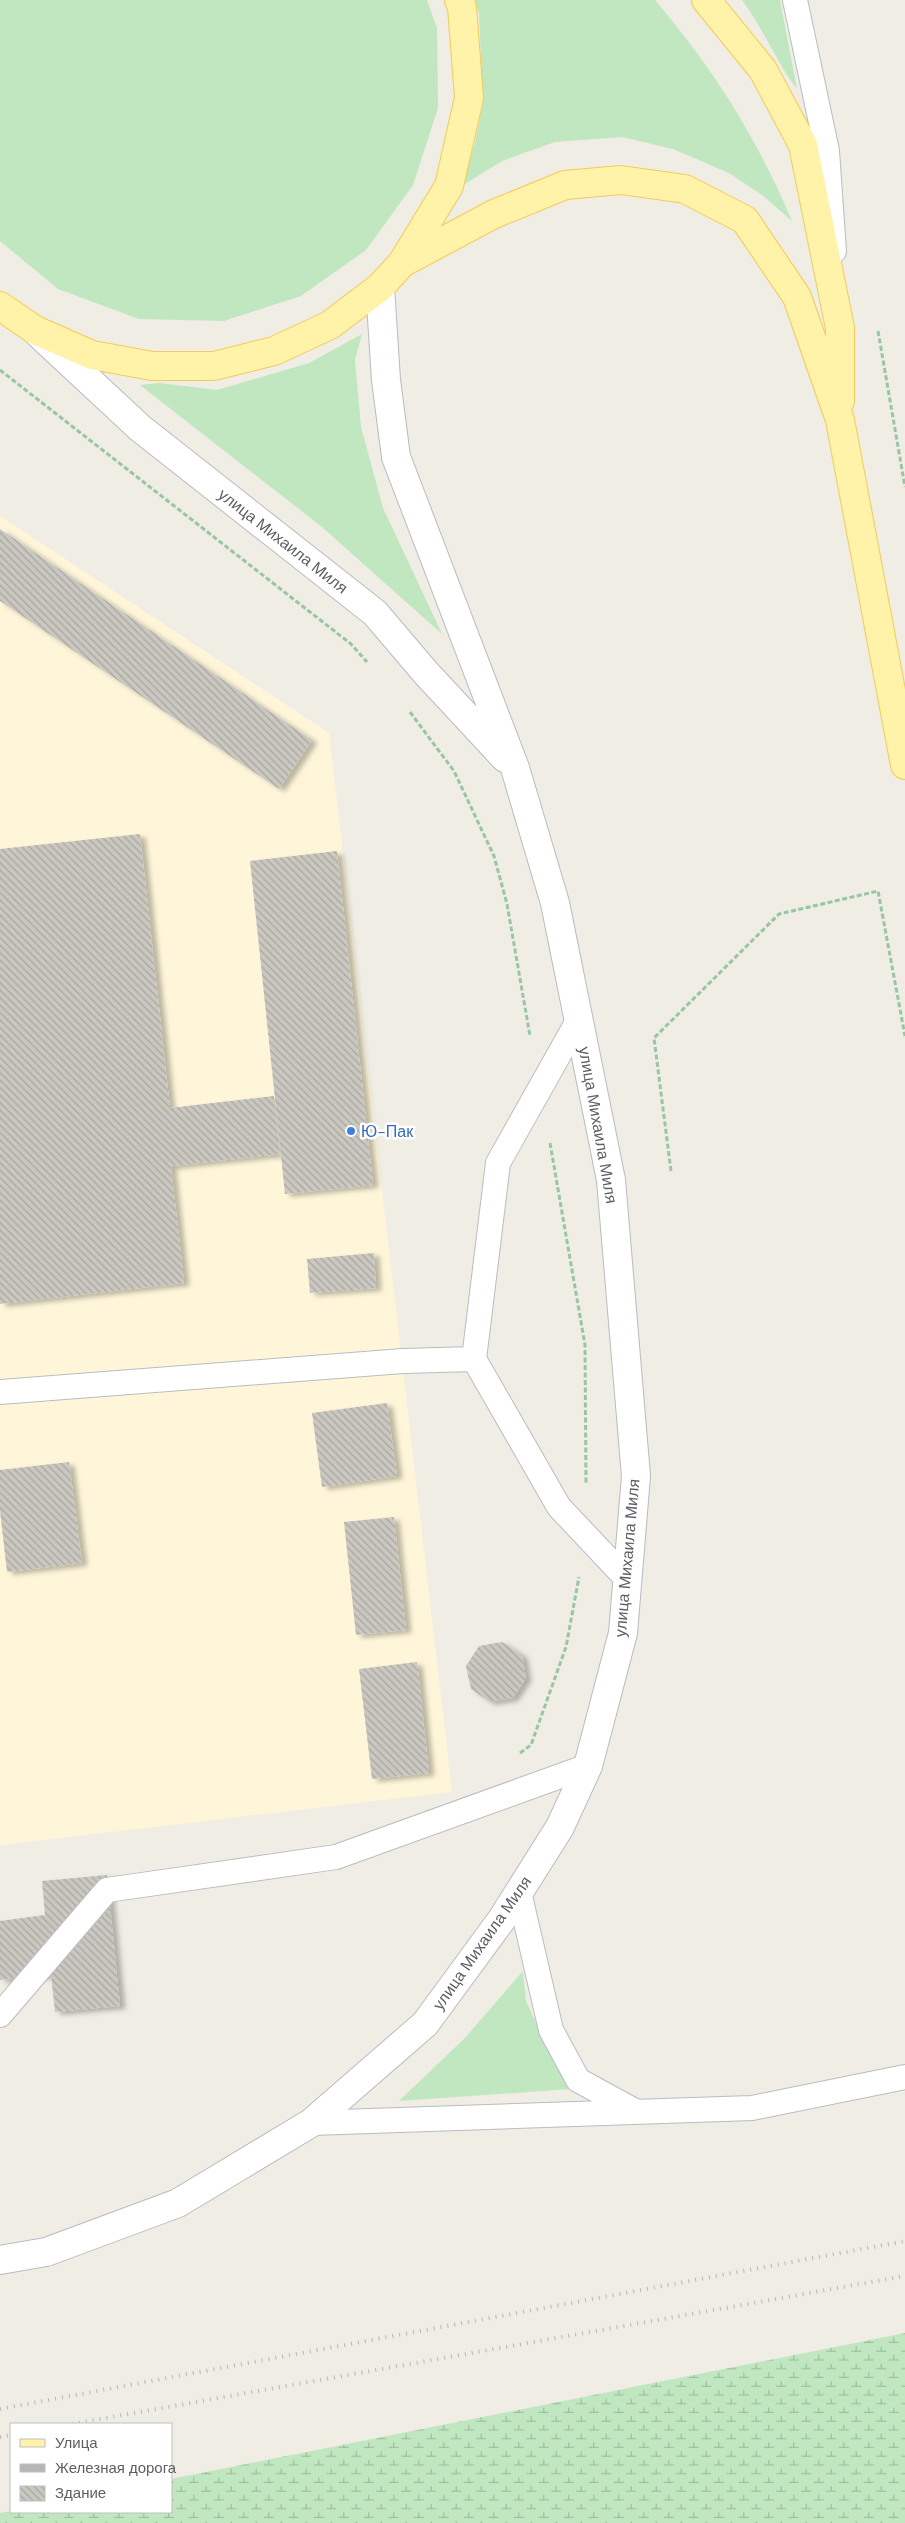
<svg xmlns="http://www.w3.org/2000/svg" width="905" height="2523" viewBox="0 0 905 2523" font-family="'DM Sans',sans-serif">
<defs>
<pattern id="wetland-marsh" width="20" height="14" patternUnits="userSpaceOnUse" patternTransform="scale(1.25)"><rect width="20" height="14" fill="#c0e7c0"/><path d="M1 5h8M5 5V1M11 12h8M15 12V8" fill="none" stroke="#9fbfa0"/></pattern>
<pattern id="building-back-hatch" width="6" height="6" patternUnits="userSpaceOnUse" patternTransform="scale(1.25)"><rect width="6" height="6" fill="#cac8c1"/><path d="M-1 5l2 2M0 0l6 6M5-1l2 2" fill="none" stroke="#a7a6a0"/></pattern>
<filter id="shadow"><feDropShadow dx="5.5" dy="3" stdDeviation="2.5" flood-color="#0004"/></filter>
</defs>
<rect width="100%" height="100%" fill="#efede4"/>
<path fill="#fff6da" d="M0 516 329 733 452 1792 0 1845Z"/>
<path fill="#c0e7c0" d="M0 0H427L437 28 438 108 413 185 366 250 301 296 224 321 139 319 58 289 0 241Z
M474 0H655C714 70 756 136 792 221L762 195 729 173 673 149 622 137 555 142 502 161 460 187 474 147 483 103 479 13Z
M742 0H780L797 89C776 61 763 28 742 0Z
M362 334 355 360 361 427 383 508 442 634 322 527 140 385 159 383 217 390 309 363Z
M523 1971 526 2001 553 2061 572 2089 399 2101 465 2038Z"/>
<path fill="url(#wetland-marsh)" d="M905 2333V2523H0V2513L11 2511 171 2512V2479Z"/>
<path fill="url(#building-back-hatch)" filter="url(#shadow)" d="M0 529 312 740 279 789 0 601Z
M140 834 170 1108 274 1096 280 1154 171 1166 184 1283 0 1304V849Z
M337 851 373 1185 285 1194 250 861Z
M374 1253 376 1288 310 1293 307 1259Z
M387 1403 397 1476 322 1487 312 1413Z
M69 1462 82 1563 7 1572 0 1511V1470Z
M394 1517 406 1630 356 1635 344 1522Z
M502 1642 522 1655 526 1678 513 1698 490 1702 471 1689 466 1666 479 1646Z
M417 1662 429 1773 372 1779 359 1669Z
M107 1875 120 2006 55 2012 51 1975 0 1980V1921L45 1915 42 1881Z"/>
<g fill="none" stroke-linecap="round" stroke-linejoin="round">
<defs>
<path id="lane" d="M795 0 827 151 834 251
M474 1359 559 1507 627 1579
M0 1392 403 1361 474 1359 498 1163 579 1019
M519 1892 551 2030 578 2080 633 2110
M0 2015 107 1890 336 1857 588 1766
M311 2123 752 2108 905 2077"/>
<path id="secondary" d="M39 334 140 428 375 613 426 673 505 758
M0 2260 46 2252 178 2203 311 2123 425 2024 502 1919 560 1827 588 1766 623 1633 636 1476 611 1180 555 903 515 768 396 457 386 380 380 287"/>
<path id="primary" d="M706 0 763 70 803 145 840 328V401
M402 263 494 214 565 185 621 180 685 189 745 220 797 297 840 420 905 765
M0 306 35 330 92 355 152 366H214L274 351 330 325 380 287 402 263 449 186 469 98 462 7 459 0"/>
</defs>
<use href="#lane" stroke="#b9bcc1" stroke-width="26"/>
<use href="#secondary" stroke="#b8bbc1" stroke-width="30"/>
<use href="#primary" stroke="#f5ca57" stroke-width="30"/>
<path stroke="#98c6a5" stroke-width="3" stroke-dasharray="5 2.5" stroke-linecap="butt" d="M878 331 905 487
M0 370 351 644 367 662
M410 712 454 771 494 856 507 904 530 1036
M550 1143 585 1345 586 1484
M671 1171 654 1038 779 914 878 891 905 1036
M520 1753 531 1745 566 1647 579 1577"/>
<use href="#lane" stroke="#fff" stroke-width="24"/>
<use href="#secondary" stroke="#fff" stroke-width="28"/>
<use href="#primary" stroke="#fff2a9" stroke-width="28"/>
<path stroke="#b5b6b6" stroke-width="4" stroke-dasharray="1 6" stroke-linecap="butt" d="M0 2409 905 2241
M72 2424 905 2276
M0 2437 11 2435"/>
</g>
<circle fill="#3f7fe0" stroke="#fff" stroke-width="2" cx="351" cy="1131" r="5"/>
<g text-anchor="middle" dominant-baseline="central" stroke-width="5" stroke-linejoin="round" paint-order="stroke">
<g font-size="16" fill="#5c6065" stroke="#fff">
<text transform="translate(283 541) rotate(38)">улица Михаила Миля</text>
<text transform="translate(598 1125) rotate(80)">улица Михаила Миля</text>
<text transform="translate(627 1558) rotate(-85)">улица Михаила Миля</text>
<text transform="translate(482 1943) rotate(-55)">улица Михаила Миля</text>
</g>
<g font-size="16" fill="#366cbe" stroke="#fff" text-anchor="start">
<text x="361" y="1131">Ю-Пак</text>
</g>
</g>
<rect x="10" y="2423" width="162" height="90" fill="#ffffff" stroke="#bebfc1"/>
<rect x="20" y="2439" width="25" height="8" fill="#fff2a9" stroke="#bebfc1"/>
<text x="55" y="2448" font-size="15" fill="#5c6065">Улица</text>
<rect x="20" y="2464" width="25" height="8" fill="#b5b6b6" stroke="#bebfc1"/>
<text x="55" y="2473" font-size="15" fill="#5c6065">Железная дорога</text>
<rect x="20" y="2486" width="25" height="15" fill="url(#building-back-hatch)" stroke="#bebfc1"/>
<text x="55" y="2498" font-size="15" fill="#5c6065">Здание</text>
</svg>
